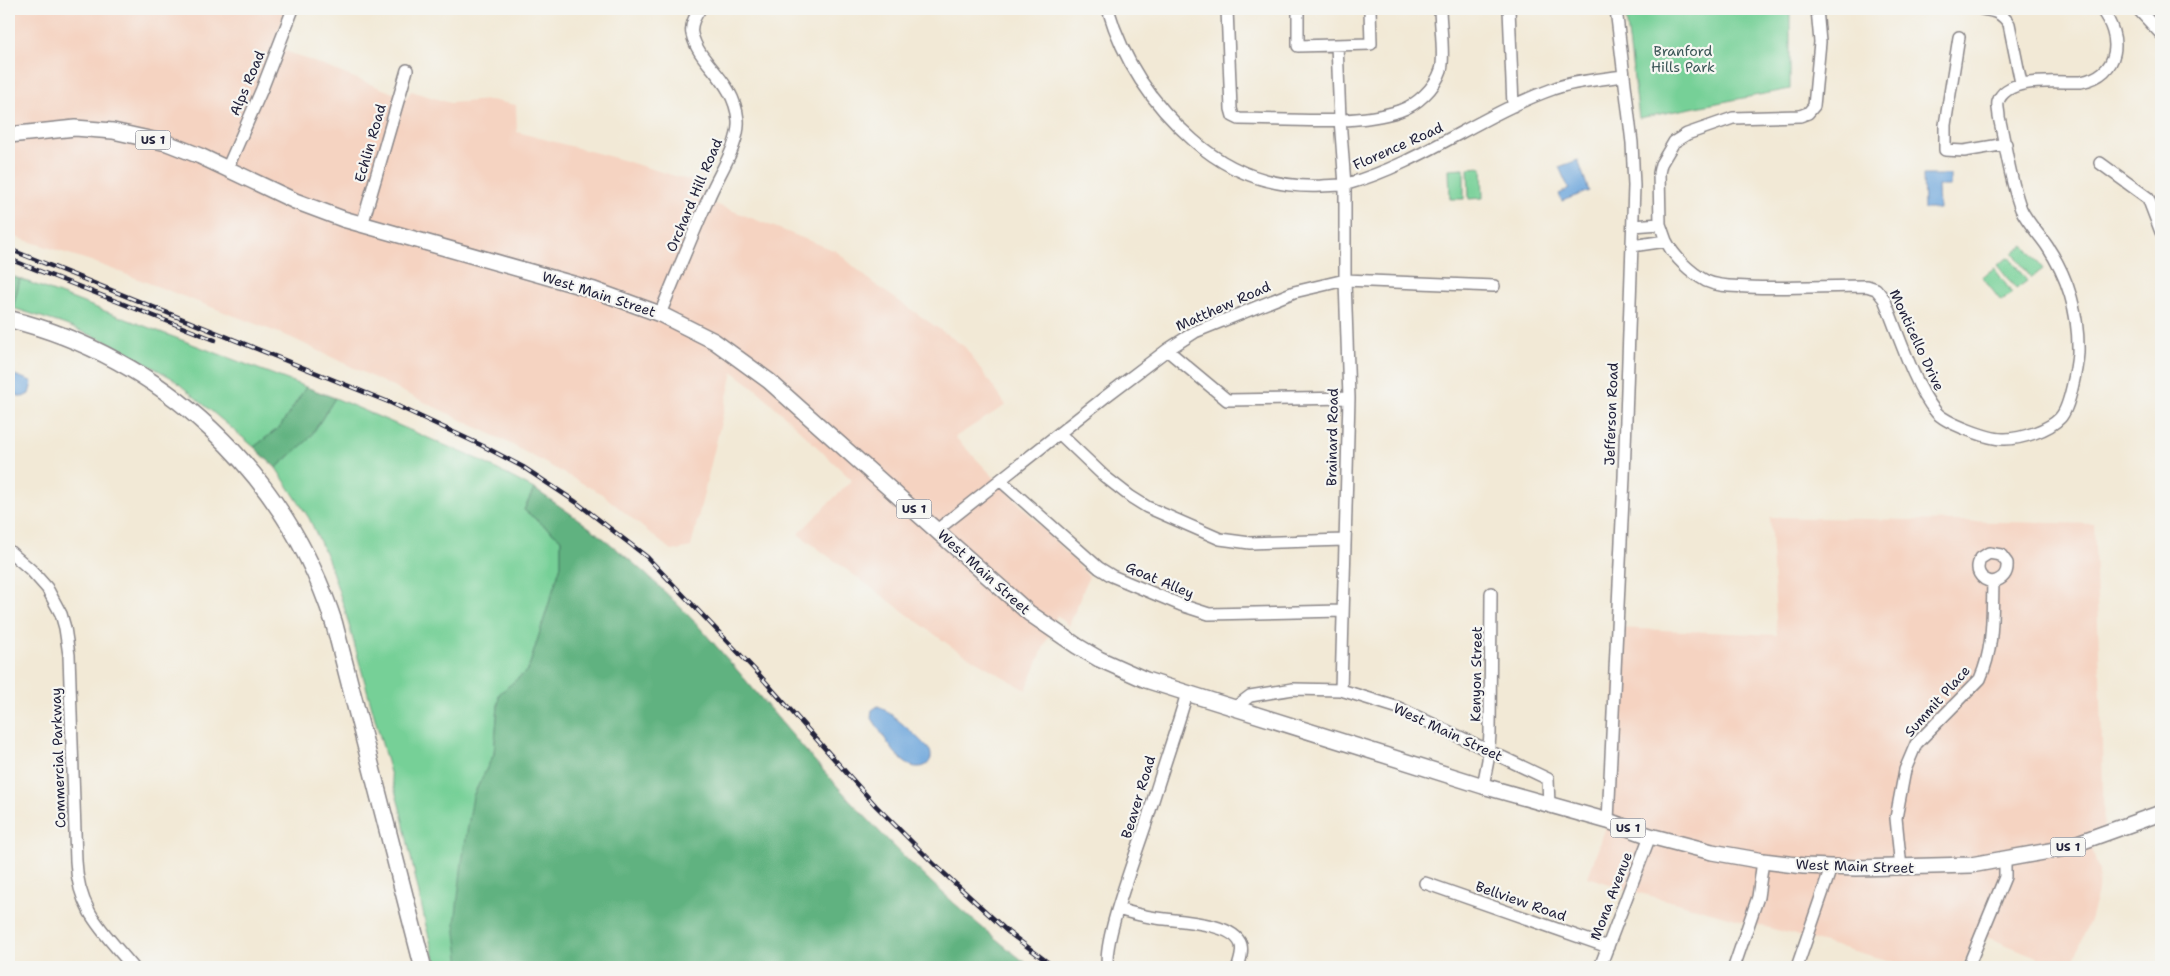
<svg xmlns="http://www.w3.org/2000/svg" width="2170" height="976" viewBox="0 0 2170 976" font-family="'Shantell Sans',sans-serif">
<rect width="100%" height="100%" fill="#f6f6f2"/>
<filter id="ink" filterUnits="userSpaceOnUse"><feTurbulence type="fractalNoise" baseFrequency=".02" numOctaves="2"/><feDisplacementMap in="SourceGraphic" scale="10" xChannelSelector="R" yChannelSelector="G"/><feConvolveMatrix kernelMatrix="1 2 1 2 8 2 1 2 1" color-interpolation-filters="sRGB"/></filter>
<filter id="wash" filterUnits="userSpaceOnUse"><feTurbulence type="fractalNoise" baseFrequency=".0096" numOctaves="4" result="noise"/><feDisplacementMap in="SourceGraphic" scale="20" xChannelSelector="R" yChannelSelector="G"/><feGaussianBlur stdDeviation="1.12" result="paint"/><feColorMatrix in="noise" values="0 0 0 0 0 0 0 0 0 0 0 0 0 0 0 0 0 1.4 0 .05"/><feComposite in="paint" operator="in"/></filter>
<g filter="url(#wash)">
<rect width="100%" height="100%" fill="#f2e9d6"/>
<path fill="#f5d3c1" d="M9 9H286L273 46 406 98 411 91 450 103 490 100 516 105 517 132 612 157 705 185 700 198 836 251 873 283 965 347 1006 405 955 437 1089 576 1069 626 1057 615 1026 690 952 647 798 534 852 480 756 389 733 372 691 547 672 551 602 494 505 441 292 338 91 261 9 235Z
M1770 517 2094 524 2101 701 2104 834 2089 839 2099 872 2098 891 2090 920 2071 967H2058L2057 965 1977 933 1962 967H1913L1629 890 1588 877 1608 821 1617 628 1777 635Z"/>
<path fill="#76d097" stroke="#4c7969" d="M1625 9H1790V89L1639 118Z
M1482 167 1483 198 1469 199 1468 168Z
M1464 168V199H1450L1449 169Z
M2024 245 2043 269 2031 278 2013 253Z
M2009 257 2027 281 2016 289 1997 265Z
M1994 268 2012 293 2001 301 1982 277Z
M20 279 306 387 280 427 254 447 172 378 108 342 63 324 13 308Z
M335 398 477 459 534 489 524 510 561 539V565L528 670 499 694 494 754 473 796 460 966 462 967H437L426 926 401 812 344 607 328 559 309 518 276 468 309 439Z"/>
<path fill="#60b280" stroke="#416a5e" d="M9 275 20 279 13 308 9 307Z
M306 387 335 398 309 439 276 468 254 447 280 427Z
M534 489C595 528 653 576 702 630 748 681 791 736 838 787 897 853 961 913 1031 967L460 966 455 924 462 862 473 796 494 754 499 694 528 670 561 565V539L524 510Z"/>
<path fill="#6da6dc" stroke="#48648c" d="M1578 160 1589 191 1562 201 1559 194 1569 189 1559 167Z
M1923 175H1950V186H1938L1939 209H1924Z
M9 373 31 381 32 383 29 394 23 397 9 393Z
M878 706C888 710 923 741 930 751 931 752 931 756 931 758 929 764 925 767 919 767 899 769 882 732 871 717L872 710Z"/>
</g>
<g filter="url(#ink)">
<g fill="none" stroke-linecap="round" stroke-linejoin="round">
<defs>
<path id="minor" d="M1108 9C1123 60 1153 105 1193 140 1230 173 1272 188 1321 186 1329 185 1339 186 1347 184 1421 163 1482 114 1553 89 1573 81 1603 79 1624 76
M1227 9 1231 109 1233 116 1239 119C1287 119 1354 126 1399 111 1417 105 1435 88 1441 70 1445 57 1440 23 1440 9
M1298 9V46L1371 44 1370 9
M1509 9 1513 106
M1982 9C1995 11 2002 13 2009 24L2021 83
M2138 9 2161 34
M1959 37 1945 125V150L1964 151 2006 144
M1337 45 1340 119 1345 185V280L1349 398 1341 690
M2100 163 2148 198 2161 232
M227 169 262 89 293 9
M362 225 407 70
M1633 226 1660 224
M1666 241 1660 224 1659 173 1661 164 1674 142 1687 134 1733 118 1800 116 1808 113 1814 106 1820 42 1817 9
M1632 246 1666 241C1674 257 1690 272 1706 281 1719 287 1734 286 1748 287 1787 289 1827 286 1867 286L1876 289 1884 299C1897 330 1915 388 1936 412 1945 423 1990 440 2005 439 2021 439 2049 430 2060 418 2070 408 2077 366 2078 353 2079 313 2069 279 2047 246 2039 234 2027 222 2021 209 2010 181 2006 147 1999 117 1999 112 1997 106 1998 102 2006 75 2060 83 2081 82 2121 74 2123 37 2101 9
M660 314C676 275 692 236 709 197 718 175 740 144 738 120 734 79 699 65 692 34 690 25 695 16 700 9
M1167 350 1227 400 1349 398
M1060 434 1104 476 1131 497 1147 507 1220 539 1250 543 1344 540
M1001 481 1099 568 1112 576 1181 605 1209 614 1342 611
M937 530 1105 397 1167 350 1195 332 1294 292 1345 280 1494 286
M9 551 31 570 47 588 61 614 65 628 69 655 76 861C78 911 103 931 133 967
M1234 708 1250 696 1293 689 1341 690 1399 708 1548 779 1549 806
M1483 786 1488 760 1490 733 1491 593
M1608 821 1624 477 1634 186 1632 143 1616 9
M1901 868 1896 818 1905 770 1916 744 1980 679C1994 648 1992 616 1993 582 1980 580 1974 570 1981 558L1989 553 2001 555 2007 563C2008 574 2003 579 1993 582
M1425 883 1608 947
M1118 909C1131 913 1143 916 1156 918 1176 921 1234 922 1241 945 1243 953 1240 960 1238 967
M1108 967C1101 943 1139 847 1148 817 1160 776 1175 735 1187 693
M1600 967 1650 836
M1734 967 1758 897 1763 861
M1797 967 1831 868
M1968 967 2005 877V861"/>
<path id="major" d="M9 135 75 128 113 131 167 143 200 156 295 201 343 219 594 290 660 314 714 341 769 381 1029 613 1077 646 1099 659 1146 680 1187 693 1483 786 1608 821 1650 836 1712 852 1763 861 1804 866 1856 868 1971 865 2061 849 2161 813"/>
<path id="highway" d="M9 319C162 357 286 473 334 623L423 967"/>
</defs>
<use href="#minor" stroke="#8a8688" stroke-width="14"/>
<use href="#major" stroke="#8a8688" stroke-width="18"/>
<use href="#highway" stroke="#8a8688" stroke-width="19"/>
<use href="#minor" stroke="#fff" stroke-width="11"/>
<use href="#major" stroke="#fff" stroke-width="15"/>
<use href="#highway" stroke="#fff" stroke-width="16"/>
<defs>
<path id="rail" d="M9 249 391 403 483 446 523 467 576 502 647 557 754 669 876 806 935 865 1008 932 1054 967
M9 259 215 340"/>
</defs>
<use href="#rail" stroke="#22223b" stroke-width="4.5"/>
<use href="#rail" stroke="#f6f6f2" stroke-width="2.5" stroke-dasharray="8" stroke-linecap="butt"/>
</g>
</g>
<g text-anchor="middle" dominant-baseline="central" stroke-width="4.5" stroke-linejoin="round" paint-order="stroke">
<g fill="#f6f6f2" stroke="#626272" stroke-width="1">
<rect x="135.5" y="130.5" width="35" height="19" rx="4"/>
<rect x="896.5" y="499.5" width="35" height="19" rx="4"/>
<rect x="1610.5" y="818.5" width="35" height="19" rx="4"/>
<rect x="2050.5" y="837.5" width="35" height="19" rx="4"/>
</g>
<g font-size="12" font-weight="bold" fill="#22223b">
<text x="153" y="140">US 1</text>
<text x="914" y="509">US 1</text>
<text x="1628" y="828">US 1</text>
<text x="2068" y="847">US 1</text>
</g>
<g font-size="14" fill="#3b5657" stroke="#f6f6f2">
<text x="1683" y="51">Branford<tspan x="1683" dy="16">Hills Park</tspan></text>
</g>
<g font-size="14" fill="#22223b" stroke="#f6f6f2">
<text transform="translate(247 83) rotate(-67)">Alps Road</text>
<text transform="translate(370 143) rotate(-74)">Echlin Road</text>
<text transform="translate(1398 146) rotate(-24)">Florence Road</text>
<text transform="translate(694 195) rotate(-67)">Orchard Hill Road</text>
<text transform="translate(599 294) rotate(18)">West Main Street</text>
<text transform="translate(1223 306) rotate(-24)">Matthew Road</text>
<text transform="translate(1917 340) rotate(65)">Monticello Drive</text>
<text transform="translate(1611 414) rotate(-88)">Jefferson Road</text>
<text transform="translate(1332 437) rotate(-89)">Brainard Road</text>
<text transform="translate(984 572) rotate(42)">West Main Street</text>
<text transform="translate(1160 580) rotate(23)">Goat Alley</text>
<text transform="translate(1476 674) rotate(-89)">Kenyon Street</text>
<text transform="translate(1937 701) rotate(-48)">Summit Place</text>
<text transform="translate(1448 732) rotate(25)">West Main Street</text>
<text transform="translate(58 758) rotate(-92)">Commercial Parkway</text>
<text transform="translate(1138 797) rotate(-73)">Beaver Road</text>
<text transform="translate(1855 866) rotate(2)">West Main Street</text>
<text transform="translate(1611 896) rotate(-69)">Mona Avenue</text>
<text transform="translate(1521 901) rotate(19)">Bellview Road</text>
</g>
</g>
<rect width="2170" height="976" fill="none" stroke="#f6f6f2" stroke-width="30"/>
</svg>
